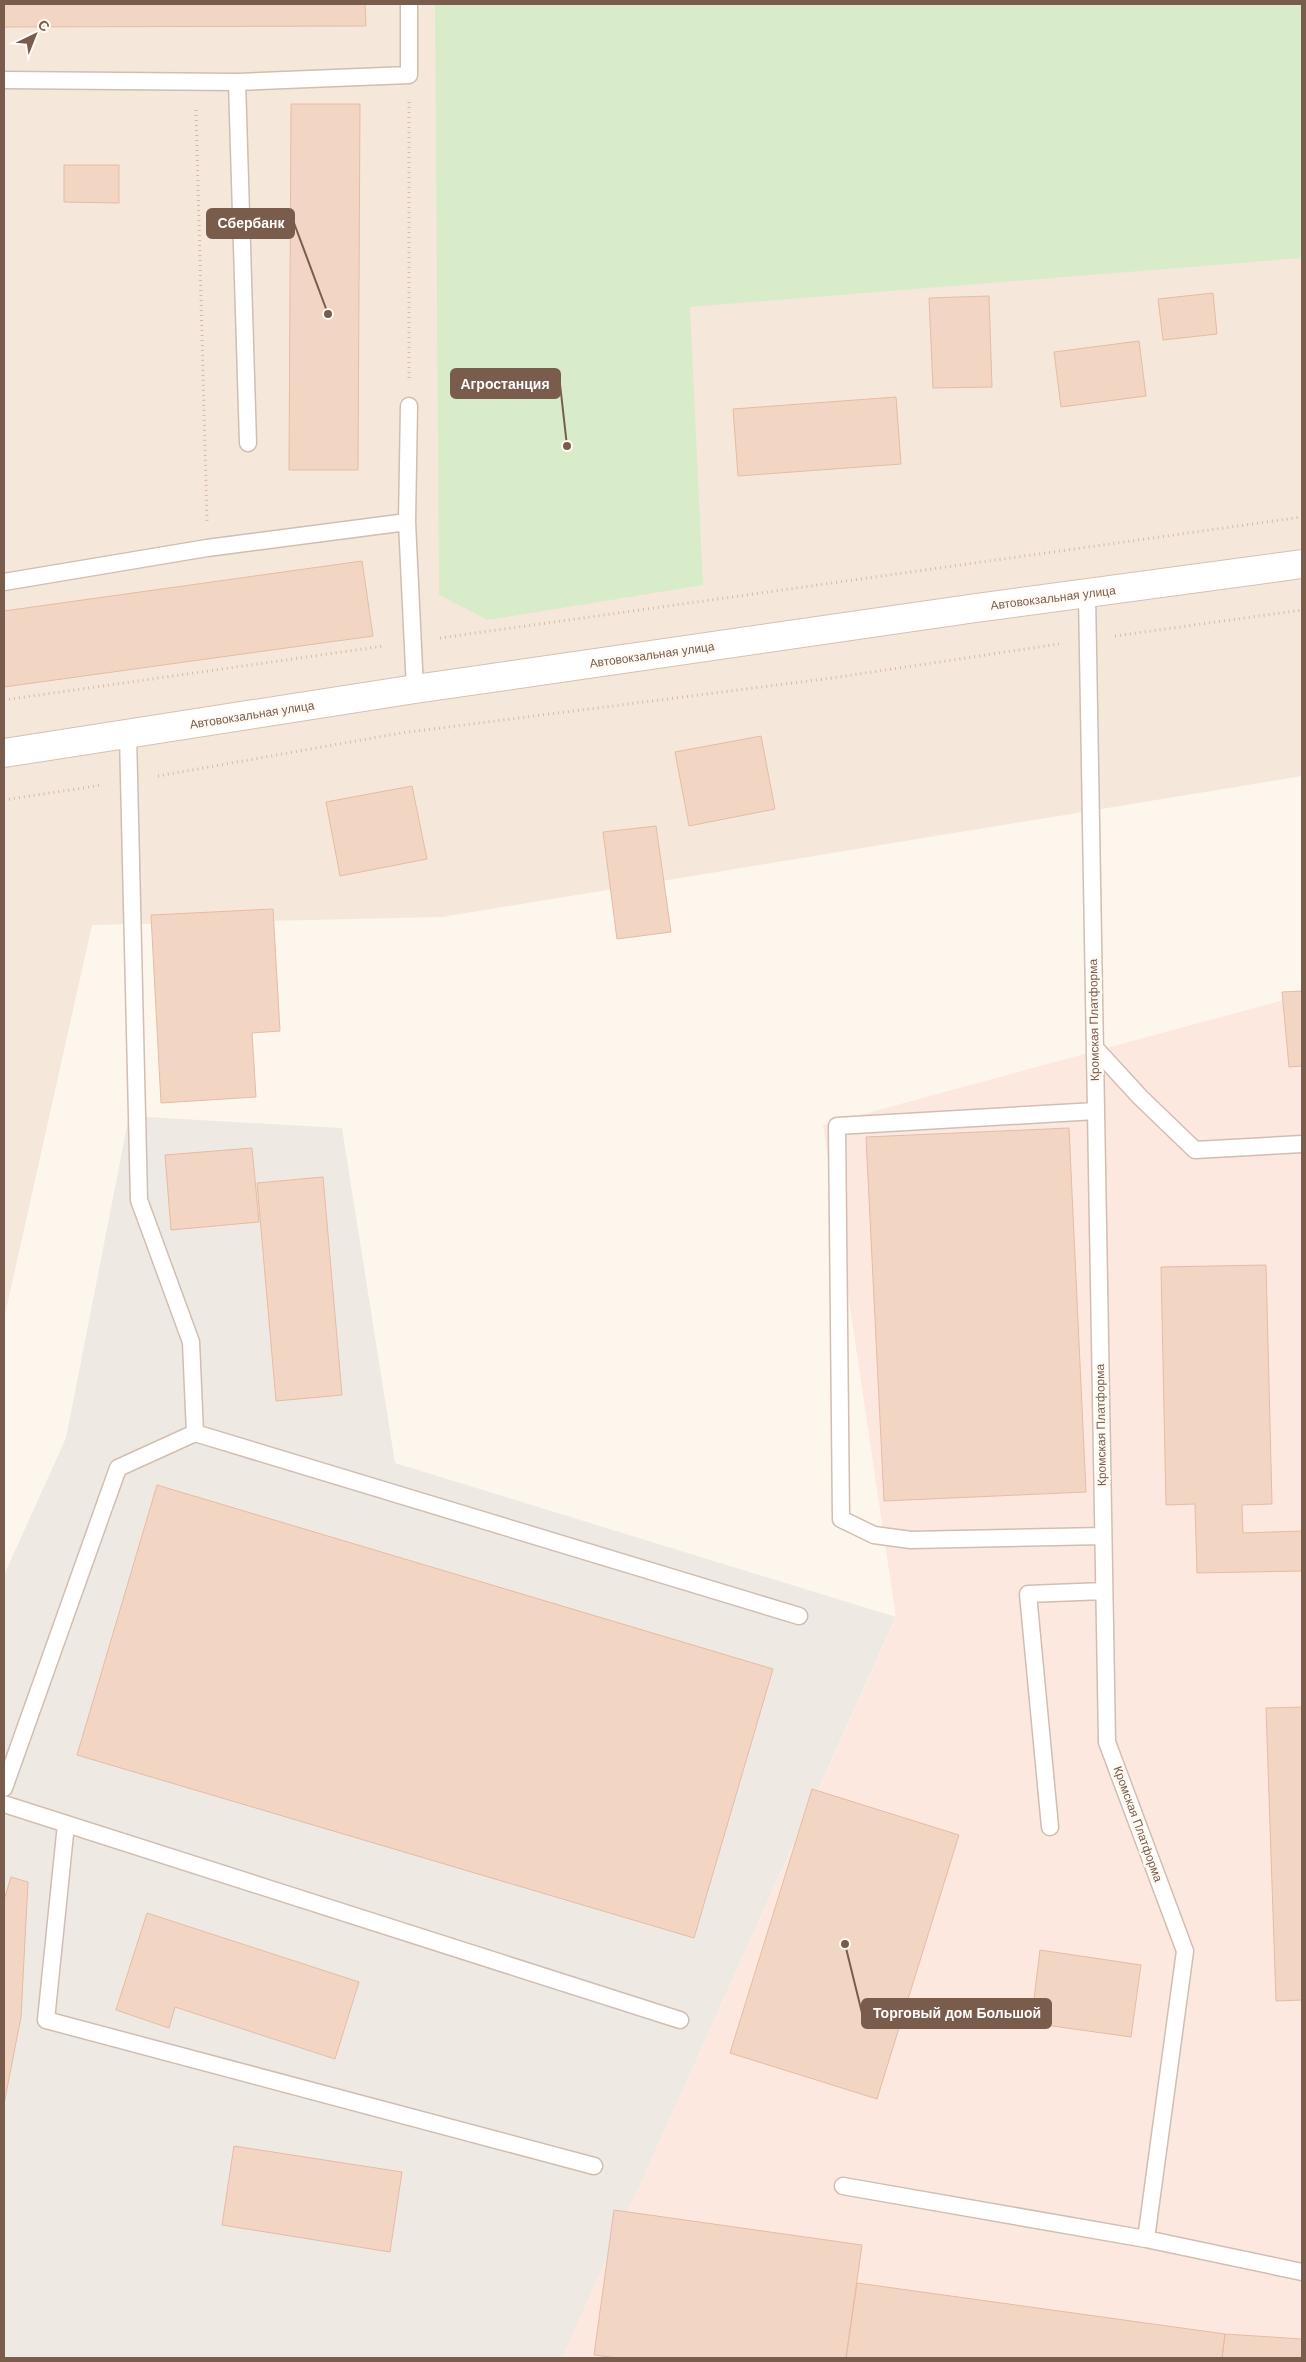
<svg xmlns="http://www.w3.org/2000/svg" width="1306" height="2362" viewBox="0 0 1306 2362" font-family="Arial,sans-serif">
<rect width="100%" height="100%" fill="#fdf6ec"/>
<path fill="#f5e8da" d="M4 4H1302V776L442 917 92 925 4 1319Z"/>
<path fill="#fde8e0" d="M1302 995V2358H562L896 1618 823 1125Z"/>
<path fill="#efe9e4" d="M129 1116 342 1128 395 1463 896 1617 562 2358H4V1575L66 1438Z"/>
<path fill="#d8ecc9" d="M435 4H1302V258L690 307 703 585 488 620 439 595Z"/>
<path fill="#f3d5c3" stroke="#e6bba3" d="M4 4H365L366 26 4 27Z
M291 104H360L358 470H289Z
M64 165H119V203L64 202Z
M1213 293 1217 334 1163 340 1158 299Z
M989 296 992 387 933 388 929 298Z
M1139 341 1146 396 1061 407 1054 352Z
M896 397 901 464 738 476 733 409Z
M362 561 373 636 4 687V611Z
M761 736 775 809 689 826 675 752Z
M412 786 427 859 340 876 326 802Z
M656 826 671 932 617 939 603 832Z
M273 909 280 1031 252 1033 256 1097 161 1103 151 915Z
M1302 991V1066L1289 1067 1282 992Z
M1069 1128 1086 1492 884 1501 866 1137Z
M252 1148 259 1222 171 1230 165 1155Z
M323 1177 342 1395 276 1401 257 1183Z
M1266 1265 1272 1504 1242 1505 1243 1533 1302 1531V1571L1197 1573 1195 1504 1166 1505 1161 1267Z
M157 1485 773 1669 694 1938 77 1755Z
M1302 1707V2000L1276 2001 1266 1708Z
M812 1789 959 1835 877 2099 730 2053Z
M11 1877 28 1882 21 2017 4 2104V1900Z
M147 1913 359 1982 335 2059 175 2007 169 2028 116 2010Z
M1040 1950 1141 1965 1131 2037 1031 2023Z
M234 2146 402 2172 390 2252 222 2225Z
M614 2210 862 2245 846 2358H618L594 2355Z
M857 2283 1225 2334 1222 2358H846Z
M1225 2334 1302 2339V2358H1222Z"/>
<g fill="none" stroke-linecap="round" stroke-linejoin="round">
<defs>
<path id="lane" d="M4 80 237 82
M409 406 407 522 415 689
M248 443 237 82 409 75V4
M4 582 207 548 407 522
M1087 594 1107 1742 1185 1951 1146 2239
M128 735 139 1200 191 1342 195 1433 799 1616
M1095 1048 1140 1097 1195 1150 1302 1144
M1096 1111 837 1126 841 1519 874 1535 911 1540 1103 1536
M4 1788 118 1468 195 1433
M4 1804 680 2020
M66 1824 46 2020 594 2166
M1050 1827 1028 1594 1104 1591
M843 2186 1146 2239 1302 2272"/>
<path id="secondary" d="M4 753 415 689 976 608 1302 564"/>
</defs>
<use href="#lane" stroke="#d1beb0" stroke-width="19"/>
<use href="#secondary" stroke="#d6c0b0" stroke-width="30"/>
<path stroke="#d9b8a5" stroke-width="3" stroke-dasharray="1 4" stroke-linecap="butt" d="M196 110 207 521
M409 378V102
M1115 636 1302 610
M440 638 1302 517
M4 700 384 646
M158 776 401 733 832 678 1059 644
M4 800 102 785"/>
<use href="#lane" stroke="#fff" stroke-width="16"/>
<use href="#secondary" stroke="#fff" stroke-width="28"/>
</g>
<g text-anchor="middle" dominant-baseline="central" stroke-width="5" stroke-linejoin="round" paint-order="stroke">
<g font-size="12" fill="#7a5c4d" stroke="#fffaf3">
<text transform="translate(1053 598) rotate(-7)">Автовокзальная улица</text>
<text transform="translate(652 655) rotate(-8)">Автовокзальная улица</text>
<text transform="translate(252 715) rotate(-9)">Автовокзальная улица</text>
<text transform="translate(1094 1020) rotate(-91)">Кромская Платформа</text>
<text transform="translate(1101 1425) rotate(-91)">Кромская Платформа</text>
<text transform="translate(1138 1824) rotate(70)">Кромская Платформа</text>
</g>
</g>
<path fill="none" stroke="#7a5c4d" stroke-width="2" d="M328 314L294 223M567 446L560 384M845 1944L862 2013"/>
<g fill="#7a5c4d" stroke="#fffaf3" stroke-width="2">
<circle cx="328" cy="314" r="5"/>
<circle cx="567" cy="446" r="5"/>
<circle cx="845" cy="1944" r="5"/>
</g>
<g fill="#7a5c4d" stroke="#7a5c4d" stroke-width="2">
<rect x="207" y="209" width="87" height="29" rx="5"/>
<rect x="451" y="369" width="109" height="29" rx="5"/>
<rect x="862" y="1999" width="189" height="29" rx="5"/>
</g>
<g font-size="14" text-anchor="middle" font-weight="bold" fill="#fff">
<text x="251" y="228">Сбербанк</text>
<text x="505" y="389">Агростанция</text>
<text x="957" y="2018">Торговый дом Большой</text>
</g>
<rect width="1306" height="2362" fill="none" stroke="#7a5c4d" stroke-width="10"/>
<g transform="translate(35 35) rotate(43)" stroke="#fffaf3" stroke-width="4" paint-order="stroke">
<path d="M0-4L9 19L0 12L-9 19Z" fill="#7a5c4d"/>
<text y="-8" font-size="14" font-weight="bold" text-anchor="middle" fill="#7a5c4d">С</text>
</g>
</svg>
